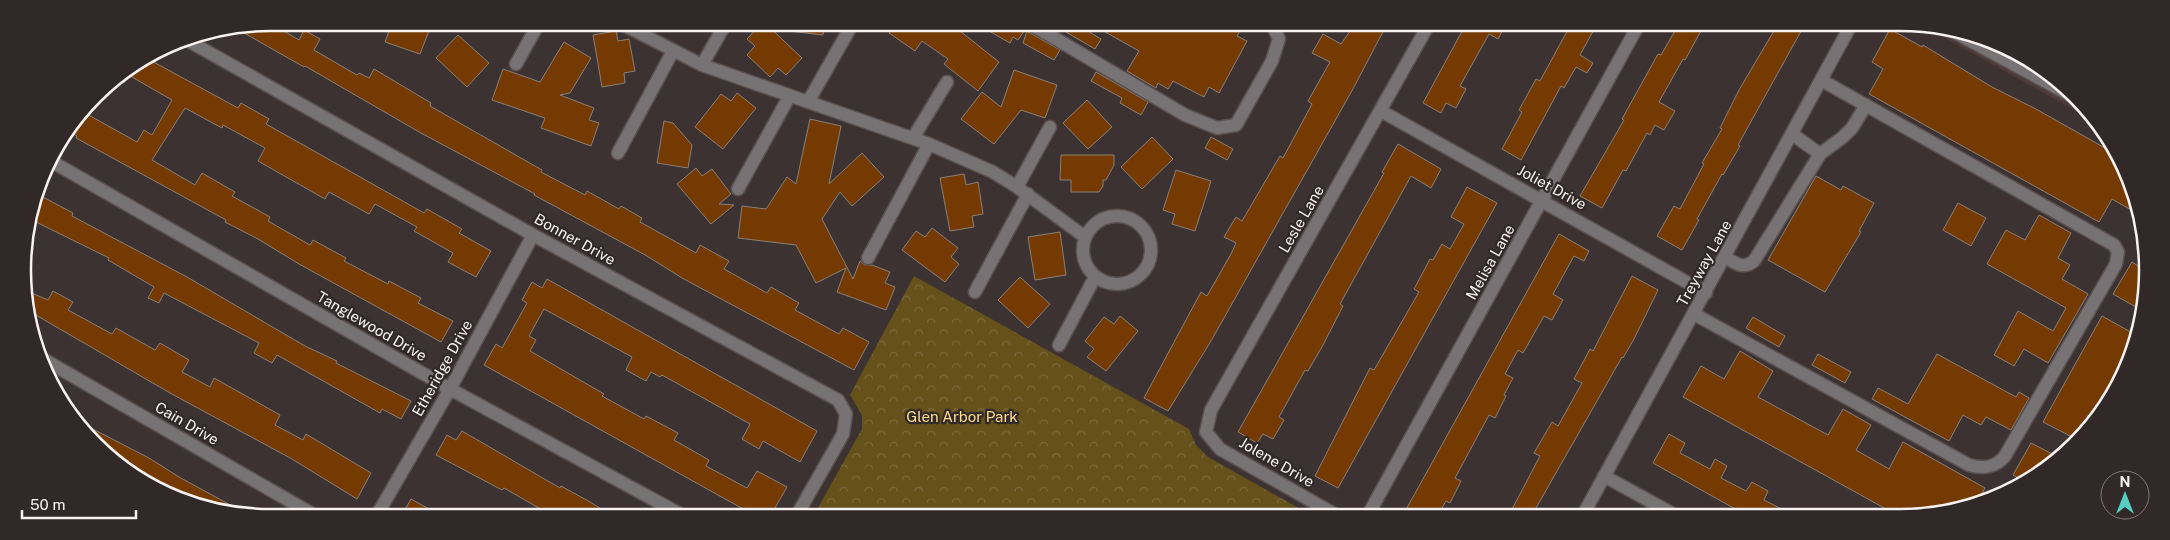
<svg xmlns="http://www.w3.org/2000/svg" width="2170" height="540" viewBox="0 0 2170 540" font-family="'Public Sans',sans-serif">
<defs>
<pattern id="park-crowns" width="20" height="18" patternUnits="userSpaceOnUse" patternTransform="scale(1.25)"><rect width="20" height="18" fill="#65511a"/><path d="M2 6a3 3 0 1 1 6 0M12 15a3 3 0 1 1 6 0" fill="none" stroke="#7c6a3c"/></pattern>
</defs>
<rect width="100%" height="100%" fill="#3c3231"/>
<path fill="#4c3b3a" d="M1921 25H1933L2024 56 2098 123Z"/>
<path fill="url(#park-crowns)" d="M914 276 1189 429 1196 445 1208 457 1311 515H814L862 429V415L850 395Z"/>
<path fill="#753a02" stroke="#89807a" d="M270 22 279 23 277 27 299 40 304 30 320 39 314 50 357 75 359 73 369 78 374 69 431 103 430 106 542 170 541 172 585 195 587 191 619 209 621 206 642 218 640 222 696 253 700 245 729 261 724 269 767 293 771 287 799 303 795 310 839 334 843 328 869 342 854 370 682 278 647 256 534 195 535 194 421 133 305 66 304 67 237 29Z
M392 23H432L420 54 385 42Z
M762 23H765L802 58 786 75 778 68 770 77 747 55 755 46 747 39Z
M790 23H824L823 35 789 31Z
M895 23H950L999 62 978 91 944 64 948 59 922 41 915 51 889 33Z
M975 23H1013L1025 30 1018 40 1013 37 1010 43Z
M1071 24H1076L1101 39 1095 49 1066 32Z
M1091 24H1186L1199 31 1204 24H1244L1237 36 1247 41 1219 93 1209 87 1204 97 1173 81 1168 89 1158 83 1156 88 1127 71 1139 51Z
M1355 24H1387L1354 87 1211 341 1168 411 1144 398 1201 292 1207 296 1231 254 1236 243 1224 237 1236 217 1242 221 1280 156 1283 158 1312 104 1308 101 1330 62 1312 53 1323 34 1341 44Z
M1466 24H1506L1498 39 1489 34 1460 86 1466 89 1456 108 1446 103 1441 113 1423 103Z
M1571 24H1597L1580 55 1593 63 1587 73 1576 67 1564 88 1561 86 1521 160 1502 149 1522 112 1519 110 1536 79 1540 81Z
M1679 24H1694L1702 29 1685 60 1683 59 1659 102 1675 111 1664 130 1655 125 1650 135 1647 133 1626 171 1623 170 1602 208 1580 196 1624 120 1622 119 1658 54 1661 55Z
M1778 24H1805L1738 145 1740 146 1723 175 1722 174 1697 219 1699 220 1682 250 1657 236 1674 206 1680 209 1704 164 1702 163 1722 129 1720 128 1739 90Z
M1890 29 1922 47 1923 45 1992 87 2036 109 2112 152 2139 206 2140 215 2112 199 2099 222 1869 94 1883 69 1872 62Z
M616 31 618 41 629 39 635 71 624 73 625 83 602 87 593 35Z
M1027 31 1060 50 1054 60 1023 43Z
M458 35 489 63 467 87 436 58Z
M564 42 591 58 570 93 560 95 594 108 589 120 599 123 591 146 541 128 545 118 492 100 503 69 540 82Z
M148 59 238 108 241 103 269 119 266 124 424 213 427 209 462 229 459 233 491 251 476 277 448 262 453 253 414 231 417 227 375 204 369 214 329 192 325 199 258 161 265 148 223 125 222 128 185 108 152 160 195 185 202 173 235 192 232 196 270 217 268 221 310 245 313 240 346 258 344 261 388 284 389 281 421 298 418 303 453 321 441 342 299 264 258 239 225 222 226 220 76 138 77 136 70 132 85 113 137 142 144 130 152 135 172 100 125 73Z
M1014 70 1057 85 1045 118 1021 110 994 144 961 119 982 92 1001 107Z
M1096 72 1148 102 1141 115 1120 103 1122 98 1091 81Z
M737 93 756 108 723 149 695 127 721 94 731 101Z
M1087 100 1112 127 1088 149 1063 123Z
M810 119 841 126 829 184 862 153 884 177 852 206 840 192 822 219 853 279 860 261 865 265H872L890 272 885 283 895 287 886 310 837 292 846 268 816 283 796 245 738 238 742 206 766 209 787 177 796 184Z
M664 121 673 123 692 145 688 168 657 163Z
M1152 137 1173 159 1142 189 1121 167Z
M1211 137 1233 149 1227 160 1205 148Z
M1398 144 1441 169 1431 188 1411 176 1340 304 1343 306 1323 345 1308 371 1305 370 1279 417 1284 420 1273 439 1263 434 1257 443 1238 432 1384 173 1382 172Z
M1061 155H1114V165L1106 180H1103V186L1099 192H1071V180H1060Z
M696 168 702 176 712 169 731 194 719 204 734 205 711 224 677 184Z
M1176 170 1211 181 1195 231 1172 224 1175 214 1163 210Z
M964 174 966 185 978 182 983 214 972 216 974 227 950 231 940 178Z
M1816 176 1841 190 1843 186 1874 203 1859 231 1861 232 1825 292 1768 260Z
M1467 187 1497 203 1338 488 1315 476 1370 368 1374 370 1419 292 1414 289 1430 259 1433 260 1442 244 1450 249 1464 224 1451 217Z
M41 196 73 213 72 216 187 277 305 346 337 361 336 363 411 401 401 419 382 409 380 413 277 355 272 363 254 353 259 343 164 293 159 303 148 298 154 287 108 260 109 258 32 220Z
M1958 203 1986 218 1971 246 1943 230Z
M2039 215 2071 233 2058 258 2070 265 2062 279 2088 294 2048 363 2024 349 2014 366 1994 355 2018 311 2053 331 2066 308 1987 264 2006 230 2025 240Z
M932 228 958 248 951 257 959 264 945 282 902 250 916 231 925 237Z
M1060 232 1066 275 1035 280 1028 237Z
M1559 234 1589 251 1584 261 1574 256 1553 294 1563 300 1552 320 1544 316 1523 353 1518 350 1505 374 1513 378 1504 395 1506 396 1495 418 1489 415 1455 478 1461 481 1450 503 1446 501 1438 515H1403Z
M2132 262 2143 269 2145 303 2143 311 2113 294Z
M1632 276 1658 290 1634 339 1623 358 1622 357 1532 515H1509L1540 456 1534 453 1552 422 1558 426 1582 383 1574 379 1590 349 1593 351Z
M1020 277 1050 304 1028 328 998 300Z
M547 279 817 431 800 462 763 441 759 449 742 439 750 424 662 375 660 377 651 372 646 381 626 370 632 357 544 309 529 336 536 340 530 351 604 394 602 396 644 419 646 416 678 433 674 440 709 460 706 466 747 488 757 471 787 487 771 515H754L484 365 496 344 502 348 527 303 522 300 532 282 542 288Z
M27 291 48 300 53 291 73 302 68 310 112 334 116 328 155 350 160 343 189 360 182 372 210 387 214 378 280 415 275 425 303 440 306 434 371 473 357 499 292 459 170 393 29 311Z
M1120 316 1138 331 1106 371 1087 357 1094 349 1085 341 1104 317 1114 324Z
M2102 316 2136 335 2122 380 2078 440 2043 422Z
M1753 317 1785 336 1779 347 1746 328Z
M1740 351 1773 371 1758 397 1828 435 1843 409 1871 425 1856 450 1889 469 1903 442 1985 488 1977 502 1932 515H1897L1683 397 1701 366 1724 379Z
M1818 354 1851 372 1845 383 1812 365Z
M1937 354 2016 397 2019 392 2029 398 2011 430 1986 417 1981 425 1963 415 1949 441 1872 399 1878 388 1908 404Z
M89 427 149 458 179 477 234 507 231 513 166 491 130 470 86 432Z
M462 431 560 488 561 486 590 502 611 515H551L504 488 502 490 436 455 447 435 456 440Z
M1669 434 1685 443 1680 453 1710 469 1715 459 1727 466 1721 478 1746 491 1752 482 1768 491 1764 500 1793 515H1746L1653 463Z
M2031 443 2058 457 2024 481 2013 475Z
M411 499 440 515H402Z"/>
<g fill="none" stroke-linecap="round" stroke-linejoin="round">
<defs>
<path id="minor" d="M620 23 702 65 929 144 993 172 1017 187 1085 237
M1029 23 1185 115 1217 128 1236 125 1272 61 1279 39 1272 24
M1954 32 2068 94
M185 39 533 235 838 400 846 414 843 434 797 515
M516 64 539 23
M702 65 726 23
M808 102 853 23
M1381 111 1706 293
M1792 134 1820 154
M913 138 947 82
M618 153 673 51
M49 160 450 389 682 515
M1017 187 1050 127
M738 189 789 97
M1083 250a34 34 0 1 1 68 0a34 34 0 1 1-68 0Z
M1725 257C1735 263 1743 270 1754 261L1820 154 1843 137 1852 128 1866 105
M868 258 929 144
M975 292 1028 194
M1694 314 1969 465C1983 469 1995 468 2005 456L2116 264 2118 252 2114 245 1821 80
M1059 345 1095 277
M43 359 314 515
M1604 476 1675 515
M377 515 450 389 533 235
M1336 515 1220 449 1206 432 1211 410 1429 24
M1368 515 1639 24
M1583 515 1851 25"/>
</defs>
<use href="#minor" stroke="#5a5150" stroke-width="15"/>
<use href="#minor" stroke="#777375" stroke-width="12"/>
</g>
<g text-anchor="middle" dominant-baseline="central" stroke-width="4.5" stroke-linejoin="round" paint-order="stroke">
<g font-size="15" fill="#f8f2f2" stroke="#312828">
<text transform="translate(1552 187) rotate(29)">Joliet Drive</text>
<text transform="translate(1301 219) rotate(-60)">Lesle Lane</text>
<text transform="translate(575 239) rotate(29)">Bonner Drive</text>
<text transform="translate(1490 262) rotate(-61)">Melisa Lane</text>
<text transform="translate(1704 263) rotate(-61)">Treyway Lane</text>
<text transform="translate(372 326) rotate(30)">Tanglewood Drive</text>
<text transform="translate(442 368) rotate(-61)">Etheridge Drive</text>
<text transform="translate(187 423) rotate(30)">Cain Drive</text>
<text transform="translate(1277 462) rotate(30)">Jolene Drive</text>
</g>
<g font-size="15" fill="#ffdd8d" stroke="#312828">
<text x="962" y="416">Glen Arbor Park</text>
</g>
</g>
<path d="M0 0H2170V540H0ZM270 31H1900A239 239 0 0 1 2139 270V270A239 239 0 0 1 1900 509H270A239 239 0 0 1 31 270V270A239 239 0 0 1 270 31Z" fill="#312828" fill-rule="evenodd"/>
<path fill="none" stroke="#f8f2f2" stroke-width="2.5" d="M270 31H1900A239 239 0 0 1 2139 270V270A239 239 0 0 1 1900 509H270A239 239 0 0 1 31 270V270A239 239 0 0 1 270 31Z"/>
<g transform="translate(2125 495)"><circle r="24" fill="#312828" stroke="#817979"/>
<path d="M0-4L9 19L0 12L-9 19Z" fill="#56cec3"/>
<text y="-8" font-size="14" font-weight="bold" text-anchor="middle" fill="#f8f2f2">N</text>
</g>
<path d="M22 510v8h114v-8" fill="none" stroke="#f8f2f2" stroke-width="2.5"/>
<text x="30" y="510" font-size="15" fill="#f8f2f2" stroke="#312828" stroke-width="4" paint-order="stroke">50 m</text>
</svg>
